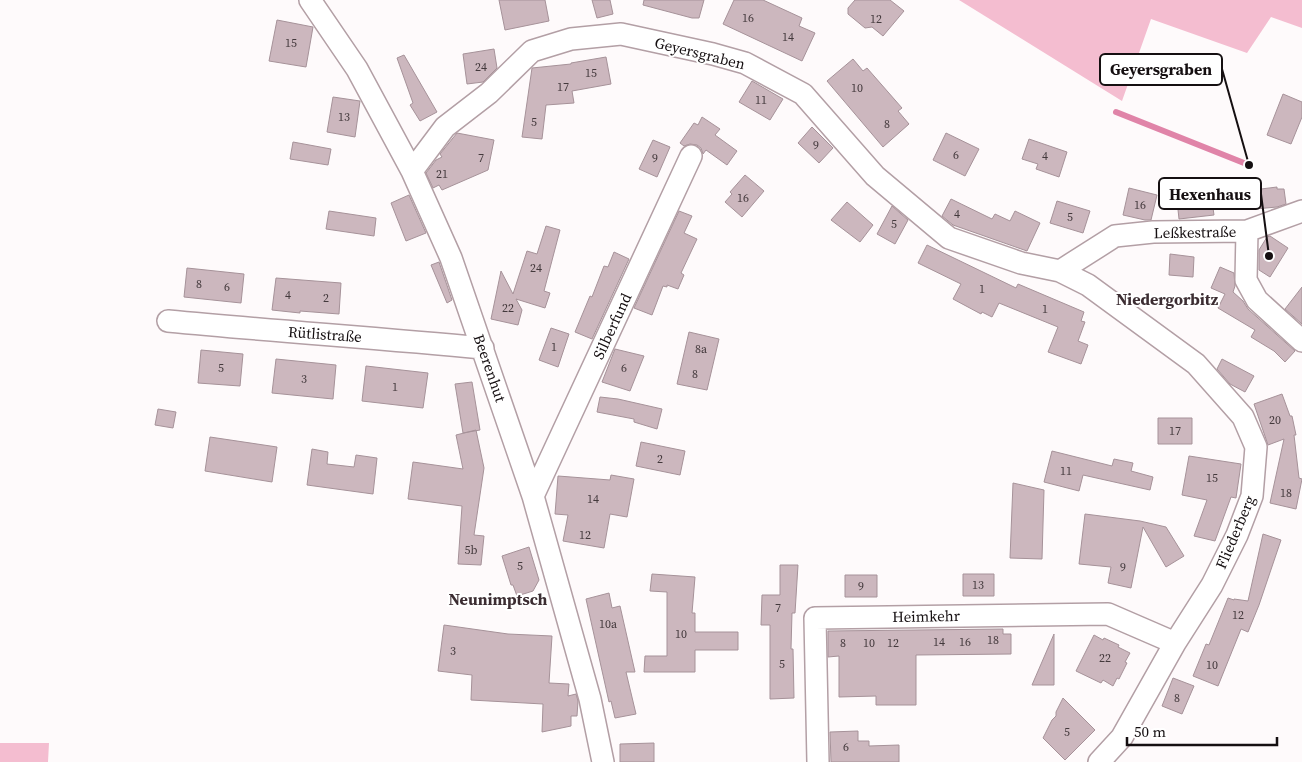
<svg xmlns="http://www.w3.org/2000/svg" width="1302" height="762" viewBox="0 0 1302 762" font-family="'Source Serif 4',serif">
<rect width="100%" height="100%" fill="#fefafb"/>
<path fill="#f4bdd0" d="M959 0H1302V28L1271 17 1247 53 1151 19 1122 101Z
M0 743H49L48 762H0Z"/>
<g fill="none" stroke-linecap="round" stroke-linejoin="round">
<path stroke="#e084a8" stroke-width="6" d="M1116 112 1249 165"/>
</g>
<path fill="#ccb7be" stroke="#a69299" d="M499 0H545L549 21 505 30Z
M592 0H610L613 14 597 18Z
M644 0H704L699 18H692L643 5Z
M734 0H763L802 18 799 26 815 33 802 61 723 24Z
M855 0H890L904 11 883 36 872 27 865 28 848 14V8Z
M277 20 313 27 306 67 269 61Z
M494 49 497 68 483 82 467 84 463 54Z
M404 55 437 112 420 121 410 105 413 103 397 58Z
M606 57 611 84 572 91 574 103 546 105 542 139 522 137 532 68 571 64V63Z
M853 59 863 71 867 68 902 108 898 111 909 124 883 147 827 81Z
M752 81 783 99 770 120 739 102Z
M1283 94 1302 102V117L1291 144 1267 135Z
M333 97 360 101 355 137 327 132Z
M702 117 720 129 715 135 737 151 727 165 706 150 703 154 701 148 697 145 690 144 684 146 680 143 694 123 698 125Z
M812 127 833 148 819 163 798 143Z
M457 133 494 140 488 170 442 190 439 185 433 188 426 173 436 160 442 157 440 154Z
M946 133 979 149 965 176 933 160Z
M1029 139 1067 152 1059 177 1036 169 1038 164 1022 159Z
M653 140 670 147 657 177 639 169Z
M293 142 331 149 328 165 290 159Z
M745 175 764 191 742 217 725 202 732 194 730 192Z
M1210 187 1214 215 1179 219 1176 191Z
M1277 187V189H1284L1286 204 1277 207 1255 209 1253 190Z
M1129 188 1157 195 1151 220H1145L1123 215Z
M409 195 426 233 406 241 391 203Z
M951 199 992 219 995 214 1010 221 1015 211 1040 223 1027 251 953 225 942 216Z
M1057 201 1090 211 1083 233 1050 223Z
M847 202 873 225 860 242 831 220Z
M892 206 908 220 895 244 877 234Z
M329 211 376 218 374 236 326 229Z
M679 211 692 216 684 233 697 239 681 273 684 275 678 289 667 285V287L663 286 652 315 634 308Z
M546 226 560 230 544 291 550 293 545 308 516 299 522 310 518 325 491 319 501 271 513 294 527 251 537 254Z
M1270 236 1288 248 1270 277 1259 270V250L1267 237Z
M927 245 1016 288 1018 284 1084 312 1081 321 1085 322 1078 341 1088 345 1081 364 1048 352 1058 327 999 303 992 317 982 312 981 314 953 299 961 284 918 263Z
M614 252 629 259 592 339 575 332 590 296 592 297 604 266 608 267Z
M1170 254 1194 257 1193 277 1169 275Z
M439 262 452 300 447 303 431 265Z
M1220 267 1234 273 1235 286 1233 292 1243 301 1248 309 1295 351 1285 362 1274 351 1251 337 1255 330 1218 308 1225 294 1211 288Z
M187 268 244 274 241 303 184 297Z
M276 278 341 283 339 314 300 311V313L272 310Z
M1302 287V324L1285 309Z
M551 328 569 334 558 367 539 360Z
M689 332 719 339 707 390 677 384Z
M615 349 644 356 630 391 602 382Z
M201 350 243 354 240 386 198 383Z
M276 359 336 365 333 399 272 393Z
M1222 359 1254 376 1245 392 1230 384 1217 369Z
M366 366 428 373 423 408 362 401Z
M472 382 480 430 463 433 455 384Z
M1282 394 1290 416H1292L1296 435H1294L1299 478 1302 479 1296 509 1270 503 1284 439 1268 445 1254 404Z
M600 397 618 399 662 409 657 429 634 422V419L597 412Z
M158 409 176 412 173 428 155 425Z
M1158 418H1192V444H1158Z
M476 430 484 468 474 535 484 536 481 565 458 564 462 506 408 499 413 462 463 469 456 435Z
M210 437 277 447 272 482 205 471Z
M641 442 685 451 680 475 636 466Z
M312 449 328 452 327 464 354 467 356 455 377 458 373 494 307 485Z
M1052 451 1112 466 1114 459 1133 463 1131 471 1153 477 1150 490 1083 475 1079 491 1044 482Z
M1189 456 1241 464 1236 498 1231 497 1215 541 1194 536 1207 500 1182 495Z
M611 475 634 479 627 517 610 514 604 548 563 541 568 515 555 514 558 476 610 480Z
M1013 483 1044 490 1042 559 1010 558Z
M1085 514 1140 521 1166 527 1184 556 1166 567 1143 527 1131 588 1108 583 1111 567 1079 564Z
M1263 534 1281 540 1259 605 1248 632 1241 629 1218 686 1193 676 1206 644 1209 645 1228 598 1234 600V599L1248 601Z
M529 547 539 580 533 591 517 596 513 585H511L502 556Z
M780 565H798L795 613H792L791 649H793L794 698 770 699V625H761L762 595H780Z
M652 574 695 577 692 613H695V632H738V650H695V672H644L645 656H667V592L650 591Z
M963 574H994V596H963Z
M845 575H877V597H845Z
M609 593 612 608 620 606 635 672H626L636 714 615 718 611 701 609 702 586 599Z
M444 625 508 634 552 636 549 683 569 684 568 696 576 694 578 701 577 716H571V726L542 732 543 704 471 700 472 675 438 671Z
M1003 629V634H1011V654L916 655V705H876V696L839 697V656L828 657V631Z
M1054 634V685H1032Z
M1094 635 1103 640 1104 638 1119 645 1118 647 1130 653 1125 662 1127 663 1119 679 1117 678 1113 686 1103 680 1101 683 1076 671Z
M1173 678 1194 686 1182 714 1162 706Z
M1063 698 1095 730 1065 760 1043 738 1052 720 1056 716V712Z
M858 731V741H869V746L899 745V762H831L830 732Z
M654 743V762H620V744Z"/>
<g fill="none" stroke-linecap="round" stroke-linejoin="round">
<defs>
<path id="minor" d="M310 0 357 69 412 171 451 258 533 496 590 699 603 762
M412 171 445 127 489 93 532 51 571 39 621 34 713 54 745 63 803 94 875 176 949 238 1021 263 1060 271 1088 285 1196 364 1243 417 1256 447 1252 496 1237 535 1212 585 1175 643 1122 737 1099 762
M1247 231 1246 280 1257 300 1302 341
M1060 271 1115 236 1153 232 1247 231 1302 211
M168 321C273 331 378 338 483 348
M533 496 691 156
M818 762 815 618 1108 614 1175 643"/>
</defs>
<use href="#minor" stroke="#b39fa5" stroke-width="24"/>
<use href="#minor" stroke="#fff" stroke-width="21"/>
</g>
<g text-anchor="middle" dominant-baseline="central" stroke-width="4" stroke-linejoin="round" paint-order="stroke">
<g font-size="12" fill="#43393c">
<text x="748" y="18">16</text>
<text x="876" y="19">12</text>
<text x="788" y="37">14</text>
<text x="291" y="43">15</text>
<text x="481" y="67">24</text>
<text x="591" y="73">15</text>
<text x="563" y="87">17</text>
<text x="857" y="88">10</text>
<text x="761" y="100">11</text>
<text x="344" y="117">13</text>
<text x="534" y="122">5</text>
<text x="887" y="124">8</text>
<text x="816" y="145">9</text>
<text x="956" y="155">6</text>
<text x="1045" y="156">4</text>
<text x="481" y="158">7</text>
<text x="655" y="158">9</text>
<text x="442" y="174">21</text>
<text x="743" y="198">16</text>
<text x="1140" y="205">16</text>
<text x="957" y="214">4</text>
<text x="1070" y="217">5</text>
<text x="894" y="224">5</text>
<text x="536" y="268">24</text>
<text x="199" y="284">8</text>
<text x="227" y="287">6</text>
<text x="982" y="289">1</text>
<text x="288" y="295">4</text>
<text x="326" y="298">2</text>
<text x="508" y="308">22</text>
<text x="1045" y="309">1</text>
<text x="554" y="347">1</text>
<text x="701" y="349">8a</text>
<text x="221" y="368">5</text>
<text x="624" y="368">6</text>
<text x="695" y="374">8</text>
<text x="304" y="379">3</text>
<text x="395" y="387">1</text>
<text x="1275" y="420">20</text>
<text x="1175" y="431">17</text>
<text x="660" y="459">2</text>
<text x="1066" y="471">11</text>
<text x="1212" y="478">15</text>
<text x="1286" y="493">18</text>
<text x="593" y="499">14</text>
<text x="585" y="535">12</text>
<text x="471" y="550">5b</text>
<text x="520" y="566">5</text>
<text x="1123" y="567">9</text>
<text x="978" y="585">13</text>
<text x="861" y="586">9</text>
<text x="778" y="608">7</text>
<text x="1238" y="615">12</text>
<text x="608" y="624">10a</text>
<text x="681" y="634">10</text>
<text x="993" y="640">18</text>
<text x="939" y="642">14</text>
<text x="965" y="642">16</text>
<text x="843" y="643">8</text>
<text x="869" y="643">10</text>
<text x="893" y="643">12</text>
<text x="453" y="651">3</text>
<text x="1105" y="658">22</text>
<text x="782" y="664">5</text>
<text x="1212" y="665">10</text>
<text x="1177" y="698">8</text>
<text x="1067" y="732">5</text>
<text x="846" y="747">6</text>
</g>
<g font-size="15" fill="#150f11" stroke="#fff">
<text transform="translate(700 53) rotate(14)">Geyersgraben</text>
<text transform="translate(1195 232) rotate(-1)">Leßkestraße</text>
<text transform="translate(612 326) rotate(-65)">Silberfund</text>
<text transform="translate(325 334) rotate(4)">Rütlistraße</text>
<text transform="translate(490 368) rotate(71)">Beerenhut</text>
<text transform="translate(1235 532) rotate(-67)">Fliederberg</text>
<text transform="translate(926 616) rotate(-1)">Heimkehr</text>
</g>
<g font-size="16" font-weight="bold" fill="#3c2d32" stroke="#fff">
<text x="1167" y="299">Niedergorbitz</text>
<text x="498" y="599">Neunimptsch</text>
</g>
</g>
<path fill="none" stroke="#150f11" stroke-width="2" d="M1249 165L1222 69M1269 256L1261 194"/>
<g fill="#150f11" stroke="#fff" stroke-width="2">
<circle cx="1249" cy="165" r="5"/>
<circle cx="1269" cy="256" r="5"/>
</g>
<g fill="#fff" stroke="#150f11" stroke-width="2">
<rect x="1100" y="54" width="122" height="31" rx="5"/>
<rect x="1159" y="178" width="102" height="31" rx="5"/>
</g>
<g font-size="16" text-anchor="middle" font-weight="bold" fill="#150f11">
<text x="1161" y="75">Geyersgraben</text>
<text x="1210" y="200">Hexenhaus</text>
</g>
<path d="M1127 737v8h150v-8" fill="none" stroke="#150f11" stroke-width="2.5"/>
<text x="1134" y="737" font-size="15" fill="#150f11" stroke="#ffffff" stroke-width="4" paint-order="stroke">50 m</text>
</svg>
